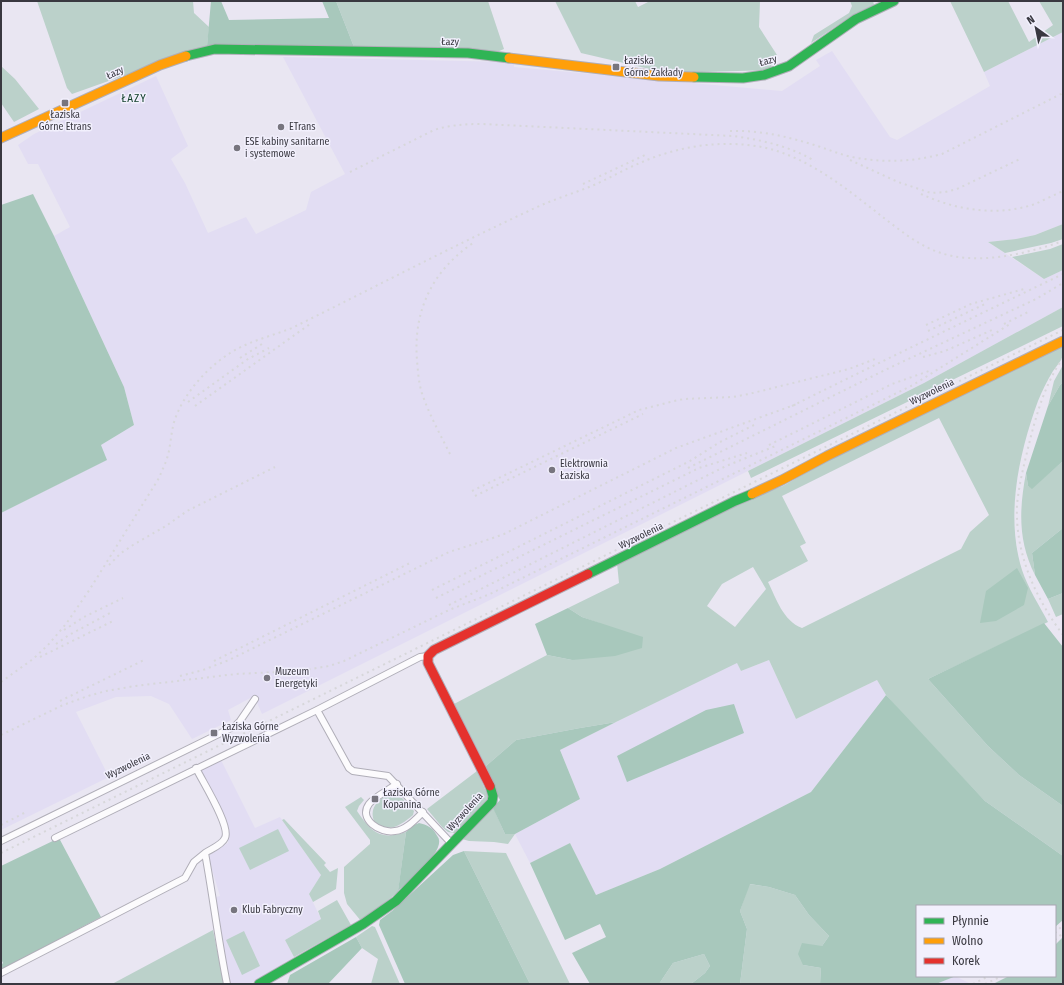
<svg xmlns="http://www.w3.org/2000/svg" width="1064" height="985" viewBox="0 0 1064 985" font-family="'Fira Sans Condensed',sans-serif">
<rect width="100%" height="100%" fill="#e9e6f2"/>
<path fill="#e2ddf3" d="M1063 32V224L1035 235 1016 239 988 242 1044 279 1063 270V307L924 383 262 714 254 696 228 710 231 720 192 739 169 704 151 696 116 697 76 712 109 777 1 830V513L106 460 101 445 134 425 124 387 54 236 70 227 38 164H28L18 145 34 134 156 76 188 146 171 159 185 183 208 233 246 217 256 234 306 210 311 192 345 174 283 57 514 62V67L782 91 820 66 816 60 832 51 890 137 897 140 990 86 984 72Z
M769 660 796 719 877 680 886 695 811 792 660 869 596 895 570 843 530 863 515 834 580 799 560 750 737 662 741 671Z
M221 760 255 828 280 817 321 875 309 894 321 919 285 940 294 957 250 984H230L220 937 216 897 220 896 208 856 228 843V824L199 770Z
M955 976 971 984H936L943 981Z"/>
<path fill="#bbd1ca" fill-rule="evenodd" d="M37 1H193L194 13 209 27 207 46 72 94 67 88Z
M336 1H488L504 49 497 52 354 47Z
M555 1H635L638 7 650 1H760L759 27 777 55 769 70 667 73 581 53Z
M850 1H873L874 5 856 13 811 43 814 35 849 13 852 6Z
M950 1H1008L1029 42 1053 25 1039 1H1063V32L984 72Z
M1 66 15 79 39 109 14 122 1 103Z
M1063 224V239L1051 243 1005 253 988 242 1016 239 1035 235Z
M1063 244V270L1044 279 1012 257 1050 249Z
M1063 307V326L751 478 748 471 924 383Z
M1063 344C1063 347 1064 353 1063 356 1061 361 1056 367 1053 371 1047 381 1042 391 1038 401 1019 453 1005 516 1022 570 1028 588 1039 605 1048 622L928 679 988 746 1019 775 1063 806V856L985 801 906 718 886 695 877 680 796 719 769 660 741 671 737 663 616 722 580 728 516 740 486 766 454 704 547 655 572 660 599 623 582 617 568 608 619 583 617 563 737 503 783 486 844 451ZM939 418 989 515 970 532 961 549 802 628C783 621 776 598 768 582L808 561 800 546 806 543 782 496ZM753 567 766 589 735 627 707 606 722 584Z
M1063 365V382L1060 385 1048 406 1054 381Z
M1063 461V528L1032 553 1035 575C1018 541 1019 510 1026 473L1028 486 1032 488Z
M1063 593V614L1056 617 1048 599Z
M477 771 505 834H515L508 844 494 842 469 841 462 839 454 833 448 832 442 827 427 809Z
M389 795 402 798 414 811 413 815C401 825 388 835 374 821 369 808 378 799 389 795Z
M361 797 364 800 359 806 357 811C371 832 380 841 406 832L398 892 383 904 361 921 347 904 344 893V867L370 844V840L345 807Z
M284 819 326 863 324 865 330 872 338 868 336 889 313 902 309 894 321 875 282 820Z
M278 829 289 851 250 870 239 848Z
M464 851 506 853 570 984H530Z
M749 884 769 887 795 895 809 915 829 936 822 946 803 965 821 968 820 984H740L747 929 740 911Z
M337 900 351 925 294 957 285 940 321 919 318 911Z
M372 926 375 927 400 984H371L378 959 362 948 356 937Z
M213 930 224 984H112Z
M244 931 260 966 242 975 226 940Z
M704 954 710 966 705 973 691 984H659L673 963Z"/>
<path fill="#a8c8bc" d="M211 1H221L229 20 329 18 322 1H336L354 47 207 46Z
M33 194 54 236 124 387 134 425 101 445 107 460 1 513V205Z
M1063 382V461L1032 489 1028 486 1026 473 1048 406 1060 385Z
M1063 528V593L1048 599 1035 575 1032 553Z
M1017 568 1028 588 1024 605 996 621 980 623 986 591Z
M568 608 582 617 643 637 642 648 615 656 572 660 547 655 535 624Z
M1044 623 1063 647V806L1019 775 988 746 928 679Z
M886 695 985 801 1063 856V920L1055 927V906H917V976H956L936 984H820L821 968 803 965 798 954 802 943 822 946 829 936 809 915 795 895 769 887 750 884 740 911 747 929 740 984H691L705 973 710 966 704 954 673 963 659 984H590L572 953 606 937 600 924 565 940 530 863 570 843 596 895 660 869 811 792Z
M734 704 744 733 627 782 617 756 706 710Z
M616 722 560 750 580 799 515 834H505L493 808 500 800 489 778 486 766 516 740 580 728Z
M419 823C427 825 432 827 436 834 437 836 439 838 439 840 442 854 408 882 398 891L406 832 412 826Z
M59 838 101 917 1 970V965L3 963 1 959V866Z
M464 851 530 984H405L379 925 380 920 392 911 453 855Z
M356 937 362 948 328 984H287L290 975Z
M1063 937V984H993L1009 976H1055V945Z"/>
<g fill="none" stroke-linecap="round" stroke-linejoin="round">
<defs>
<path id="street" d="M317 710 349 768 353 771 388 776 451 843
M196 768C202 781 231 826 225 838 222 845 211 849 205 853
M397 784C389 790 374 797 369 804 358 819 380 834 395 831 406 830 415 820 423 812
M55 838 317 710 420 657 428 656
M1 841 235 726 240 721 255 699
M1 973 185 878 194 862 205 853C213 896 218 940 227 984"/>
<path id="fast" d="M186 56 215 49 468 53 509 58
M694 77 743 78 764 75 789 66 856 19 894 1
M588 574 735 501 752 494
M259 984 363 924 396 901 492 802 493 796 490 786"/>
<path id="slow" d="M509 58 659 76 694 77
M1 138 160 65 186 56
M752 494 782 480 827 456 1063 341"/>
<path id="jam" d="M490 786 428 663V656L434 650 588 574"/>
</defs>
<use href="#street" stroke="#b0aeb8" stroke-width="8"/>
<use href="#fast" stroke="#b0aeb8" stroke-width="11"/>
<use href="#slow" stroke="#b0aeb8" stroke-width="11"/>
<use href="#jam" stroke="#b0aeb8" stroke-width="11"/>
<use href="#street" stroke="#fcfbfd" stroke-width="6"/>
<use href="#fast" stroke="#30b455" stroke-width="9"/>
<use href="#slow" stroke="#ff9f0a" stroke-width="9"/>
<use href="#jam" stroke="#e5322d" stroke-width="9"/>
<path stroke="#d7d7da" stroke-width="2" stroke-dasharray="2 4" stroke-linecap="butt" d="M730 131C758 130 785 136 811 144 825 148 838 154 852 157 883 163 912 162 942 154L1063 93
M850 160 898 182 931 193 945 192 957 189 1020 159
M350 172 434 130C450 125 465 124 482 124L733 136C762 140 789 146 815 161
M583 184 645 155
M921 194C956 210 997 217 1035 204 1044 200 1054 195 1063 191
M1004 324 1028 312
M926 325 971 304 1024 289
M928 331 985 304
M923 357 945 351 992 330
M240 358 265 342
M1063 358C1046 382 1037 412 1030 440 1025 461 1019 483 1017 505 1015 554 1035 597 1063 635
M188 402 248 359 269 348
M195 406 310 324
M792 406C882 361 972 318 1063 274
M769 445 892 384 929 371
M450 454C441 436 431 418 424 399 419 387 418 373 417 360 413 311 432 271 473 243
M688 468 885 370 1036 299 1063 283
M472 491 639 410 674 401 684 399 733 397 749 394 849 369 875 359
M475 496 643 414
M109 565 121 553 133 545 166 526 187 511 275 467
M432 590 690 461 720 442 754 425
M436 598 699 468 747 453
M449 605 726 466 778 445
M64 630 84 617 123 598
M56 644 69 635 112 612
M40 657 115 620
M214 661 410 563
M180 676 203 670 229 660 449 552 490 539 504 534 676 448 797 404
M1 682 33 659 48 645 66 624 90 589 159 478C162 470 166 463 168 455 171 443 171 431 175 419 185 391 211 363 237 349 254 340 274 335 292 328 373 288 453 246 535 208 554 199 575 193 594 185 610 178 625 169 640 163 673 148 712 141 748 145 801 150 844 187 884 218 901 231 918 245 938 252 976 266 1026 254 1063 241
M60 701 144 660
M1 735 63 705 88 696 106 691 135 686 236 674 299 671 329 666 344 661 449 610 490 594 913 385 1010 324
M1 825 26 812
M1 853 1063 330
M1055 933 1063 925
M1055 940 1063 933
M973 984 989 976
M985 984 1002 976"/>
</g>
<g fill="#77757e" stroke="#f2f0fd" stroke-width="1.5">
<rect x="612" y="63" width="8" height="8" rx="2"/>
<rect x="61" y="99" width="8" height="8" rx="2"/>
<circle cx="281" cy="127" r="4"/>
<circle cx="237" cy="148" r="4"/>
<circle cx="552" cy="470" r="4"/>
<circle cx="267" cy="678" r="4"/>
<rect x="210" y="729" width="8" height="8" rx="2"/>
<rect x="371" y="795" width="8" height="8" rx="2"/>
<circle cx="234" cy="910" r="4"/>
</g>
<g text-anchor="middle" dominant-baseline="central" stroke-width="3" stroke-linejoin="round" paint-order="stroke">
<g font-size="10" fill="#393840" stroke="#f2f0fd">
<text transform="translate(450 42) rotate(1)">Łazy</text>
<text transform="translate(768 61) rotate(-16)">Łazy</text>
<text transform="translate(115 73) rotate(-25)">Łazy</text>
<text transform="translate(932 392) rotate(-26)">Wyzwolenia</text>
<text transform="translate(641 536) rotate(-26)">Wyzwolenia</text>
<text transform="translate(128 766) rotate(-26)">Wyzwolenia</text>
<text transform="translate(465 812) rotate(-48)">Wyzwolenia</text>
</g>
<g font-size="10" fill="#393840" stroke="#f2f0fd" text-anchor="start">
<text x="624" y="61">Łaziska<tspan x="624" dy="12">Górne Zakłady</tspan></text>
<text x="65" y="115" text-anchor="middle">Łaziska<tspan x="65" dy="12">Górne Etrans</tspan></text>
<text x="289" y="127">ETrans</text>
<text x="245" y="142">ESE kabiny sanitarne<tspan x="245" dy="12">i systemowe</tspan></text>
<text x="560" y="464">Elektrownia<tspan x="560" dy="12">Łaziska</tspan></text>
<text x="275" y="672">Muzeum<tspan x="275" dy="12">Energetyki</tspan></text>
<text x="222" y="727">Łaziska Górne<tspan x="222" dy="12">Wyzwolenia</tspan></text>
<text x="383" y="793">Łaziska Górne<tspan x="383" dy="12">Kopanina</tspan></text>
<text x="242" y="910">Klub Fabryczny</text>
</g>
<g font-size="11" letter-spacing="1" fill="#13402c" stroke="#f2f0fd">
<text x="134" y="98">ŁAZY</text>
</g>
</g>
<rect width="1064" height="985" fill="none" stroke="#393840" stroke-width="4"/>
<rect x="916" y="905" width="140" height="72" fill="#f2f0fd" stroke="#a8a6b1"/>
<rect x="924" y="918" width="20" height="6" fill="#30b455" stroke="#a8a6b1"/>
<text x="952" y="925" font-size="12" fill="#393840">Płynnie</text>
<rect x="924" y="938" width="20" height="6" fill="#ff9f0a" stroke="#a8a6b1"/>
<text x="952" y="945" font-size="12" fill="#393840">Wolno</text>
<rect x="924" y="958" width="20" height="6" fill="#e5322d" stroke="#a8a6b1"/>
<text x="952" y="965" font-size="12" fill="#393840">Korek</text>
<g transform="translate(1036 28) rotate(327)" stroke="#f2f0fd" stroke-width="3" paint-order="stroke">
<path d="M0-3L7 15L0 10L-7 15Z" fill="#393840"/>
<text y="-6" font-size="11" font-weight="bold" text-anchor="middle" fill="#393840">N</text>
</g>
</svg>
